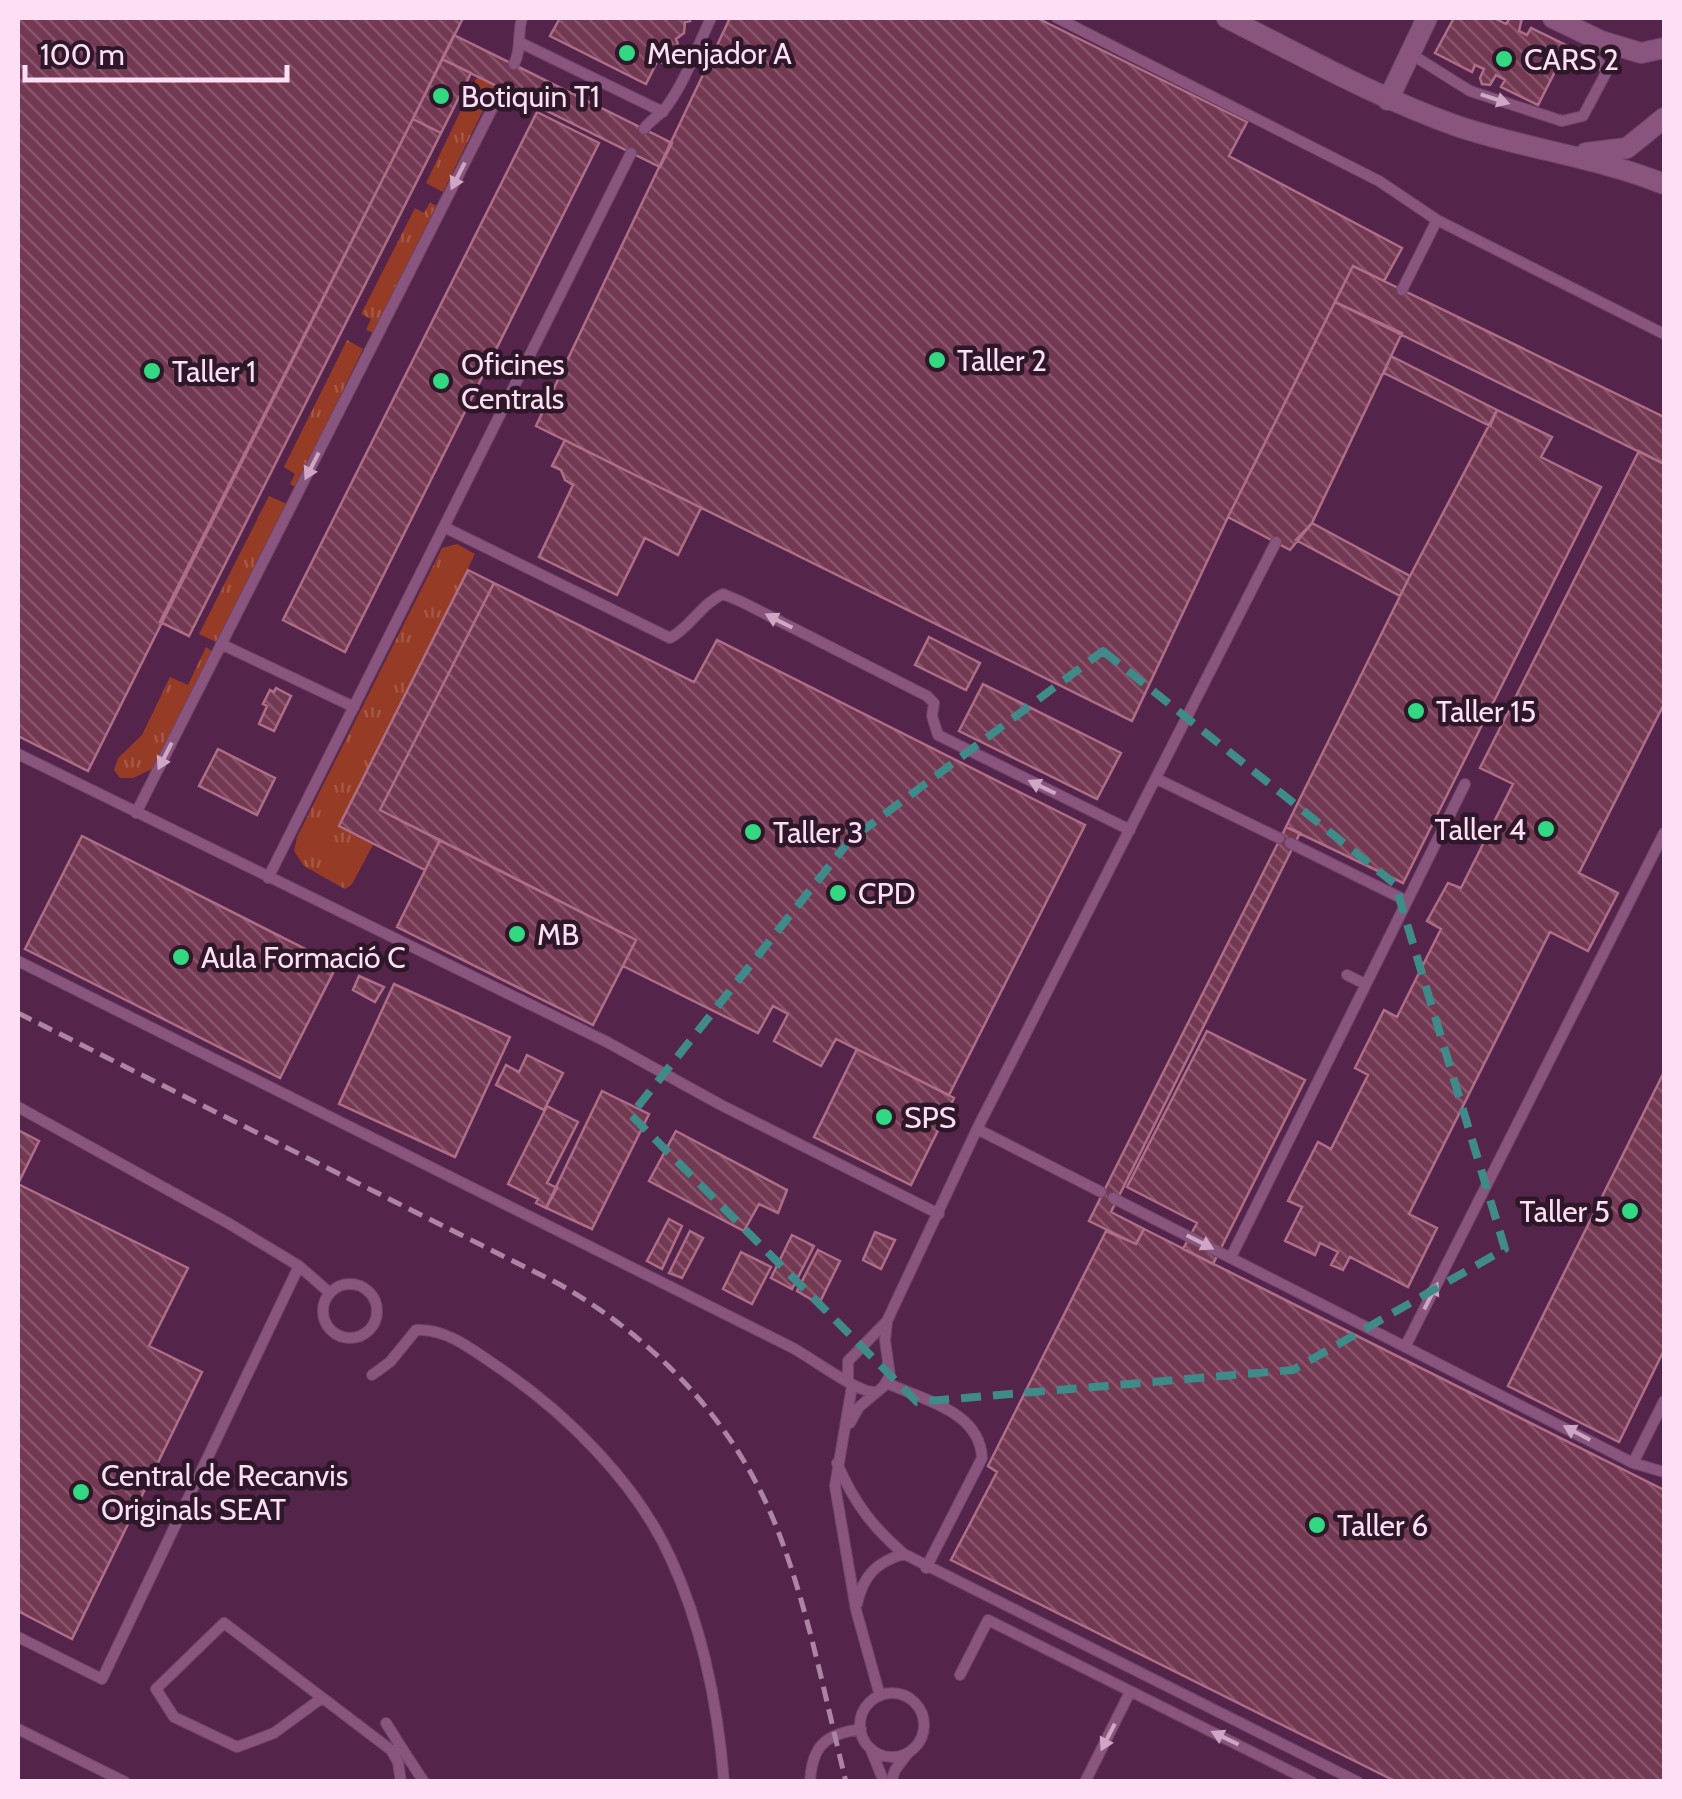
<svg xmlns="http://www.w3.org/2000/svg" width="1682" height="1799" viewBox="0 0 1682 1799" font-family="Cabin,sans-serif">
<defs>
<pattern id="grass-tufts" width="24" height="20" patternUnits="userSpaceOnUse" patternTransform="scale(2.5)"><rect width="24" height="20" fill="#963b26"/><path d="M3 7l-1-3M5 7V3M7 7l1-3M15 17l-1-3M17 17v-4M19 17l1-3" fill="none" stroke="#a65746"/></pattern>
<pattern id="building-back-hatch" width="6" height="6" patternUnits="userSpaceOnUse" patternTransform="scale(2.5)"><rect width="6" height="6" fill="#743952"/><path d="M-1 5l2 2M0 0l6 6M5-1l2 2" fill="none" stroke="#89556c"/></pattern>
</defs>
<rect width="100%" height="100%" fill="#54244b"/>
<path fill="url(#grass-tufts)" d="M477 77 495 86 443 192 426 183Z
M430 202 436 206 373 333 366 330 371 319 361 314 415 208 424 213Z
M347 340 363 349 296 487 290 484 295 474 284 467Z
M269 496 287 504 216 642 199 634Z
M457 544 475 554 340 825 374 843 352 884 345 889 304 866 294 851 297 837 442 548Z
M206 647 212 651 154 768 133 778H120L114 770 118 758 142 735 170 677 188 685Z"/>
<path fill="url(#building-back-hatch)" stroke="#af6e87" stroke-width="2.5" d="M18 18H463L88 771 18 736Z
M560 18H689L690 21 685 22 684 33 676 39 678 44 664 64 658 60 646 84 550 36Z
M730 18H1037L1247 122 1229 156 1402 248 1384 281 1353 266 1228 517 1132 721 536 426Z
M1454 18H1499L1498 20 1506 24 1510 18H1522L1519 31 1527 35 1531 28 1568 46 1538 105 1501 87 1505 80 1496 75 1490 85 1482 84 1480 78 1484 69 1475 65 1472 72 1435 53Z
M454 35 672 143 660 167 442 59Z
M442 59 471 73 441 133 413 119Z
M537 112 599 143 345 652 283 620Z
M413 119 441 133 189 636 160 622Z
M1353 266 1664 417V464L1335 302Z
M1335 302 1402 333 1312 523 1290 550 1228 517Z
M1391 356 1497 410 1490 426 1384 373Z
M1497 410 1552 437 1541 457 1601 487 1403 883 1286 827 1410 576Z
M565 440 701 508 678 555 645 538 617 595 539 557 573 485 565 480 561 470 552 466Z
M1639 451 1664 464V704L1579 873 1618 893 1588 951 1550 932 1409 1214 1437 1228 1408 1287 1350 1257 1343 1270 1331 1265 1338 1252 1320 1243 1315 1255 1285 1241 1302 1207 1288 1201 1318 1142 1331 1149 1368 1075 1355 1068 1384 1010 1397 1017 1441 929 1427 921 1448 883 1461 888 1513 784 1480 768Z
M1312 523 1410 576 1400 596 1296 540Z
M468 570 494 583 380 810 440 840 425 870 339 826Z
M494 583 694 682 717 640 1085 825 949 1095 836 1039 821 1066 774 1041 788 1014 773 1006 758 1033 623 966 636 940 380 810Z
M929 637 980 663 966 690 915 665Z
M983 684 1121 753 1097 799 959 731Z
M276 688 291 696 274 731 259 724 267 706 263 704 270 690 274 692Z
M218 749 275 778 257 815 199 786Z
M1286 827 1300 833 1111 1212 1144 1229 1136 1244 1089 1221Z
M82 836 337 965 280 1078 25 949Z
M440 840 636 940 593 1025 397 927Z
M359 976 384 987 375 1002 353 990Z
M394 984 510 1037 455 1157 339 1104Z
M1207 1031 1305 1080 1213 1264 1183 1249 1197 1223 1127 1187Z
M857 1049 954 1098 911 1185 814 1137Z
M527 1055 563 1073 544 1110 496 1085 506 1065 519 1072Z
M1664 1072V1350L1619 1442 1508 1386Z
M602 1091 649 1114 592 1229 546 1208Z
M547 1106 578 1122 547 1183 557 1188 546 1208 536 1203 538 1199 508 1184Z
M18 1130 39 1141 18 1184 188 1268 149 1346 202 1372 72 1639 18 1611Z
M676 1131 787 1190 778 1213 759 1204 744 1231 649 1181Z
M669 1219 682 1226 662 1269 647 1261Z
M1144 1229 1664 1490V1782H1397L951 1560 997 1472 988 1466 1106 1231 1136 1244Z
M690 1231 703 1238 682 1278 669 1273Z
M875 1232 895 1240 881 1269 863 1260Z
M792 1235 814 1246 792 1289 771 1278Z
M818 1250 840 1261 819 1304 797 1291Z
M741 1252 771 1267 752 1304 723 1289Z"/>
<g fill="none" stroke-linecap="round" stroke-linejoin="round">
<defs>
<path id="lane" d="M1057 18 1379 181 1437 220 1664 334
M519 42 663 112
M1411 54 1470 91 1562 121 1583 116 1607 71 1591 55 1601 41
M514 64C522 49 517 34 522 18
M644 129C651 119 660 116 667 106 686 80 697 47 711 18
M1402 290 1437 220
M444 527 670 638C691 627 701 604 723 594L742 602 927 696 934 703 932 716 938 735 1130 830
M221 644 354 707
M18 754 607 1042 721 1105 939 1214
M1157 779 1279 838
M136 813 502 89
M1290 843 1407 901
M268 878 631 153
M18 961 791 1347C812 1358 855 1391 873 1392
M1347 975 1365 984
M18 1107 228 1223 299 1266 330 1293
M977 1129 1101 1192
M1113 1198 1633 1463 1664 1401
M1231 1257 1465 784
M323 1311a27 27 0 1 1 54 0a27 27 0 1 1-54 0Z
M1405 1347 1664 833
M372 1375 390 1362 416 1330C447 1328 474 1351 498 1367 566 1413 637 1483 671 1559 703 1629 718 1706 724 1782
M848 1379V1361L887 1321 977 1129 1276 542
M887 1383C923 1400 980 1411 982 1458L926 1568
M852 1386 835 1486 856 1610 880 1696
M850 1423 859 1407 883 1387 890 1376 885 1340 887 1322
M837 1463C853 1501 873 1528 904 1554L1358 1782
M1633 1463 1664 1472
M857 1604C863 1576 876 1562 904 1554
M18 1637 102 1679 299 1266
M960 1675 988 1620 1312 1782
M860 1725a32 32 0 1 1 64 0a32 32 0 1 1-64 0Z
M322 1698 274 1733 237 1747 174 1717 156 1689 224 1623 391 1750 398 1762 401 1782
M386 1723 403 1750
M18 1729 125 1782
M391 1750H403L424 1782
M871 1750 884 1782
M810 1782C812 1746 825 1734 861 1729
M891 1782 895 1770 908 1753
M1085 1782 1130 1692"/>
<path id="street" d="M1227 18C1303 56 1377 98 1457 126 1525 149 1597 157 1664 184
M1553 18 1601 41 1641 53 1664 48
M1388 100 1427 18
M1586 153 1627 148 1664 118"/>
</defs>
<use href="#lane" stroke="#6e4567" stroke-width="12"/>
<use href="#street" stroke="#6e4567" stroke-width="22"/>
<use href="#lane" stroke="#89557e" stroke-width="10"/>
<use href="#street" stroke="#89557e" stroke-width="20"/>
<path stroke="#ac85a3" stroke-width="5" stroke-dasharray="15 8" stroke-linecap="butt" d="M18 1013 559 1284C657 1340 737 1424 778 1531 809 1611 825 1698 846 1782"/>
</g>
<defs><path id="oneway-solid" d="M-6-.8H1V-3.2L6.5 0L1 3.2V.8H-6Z" transform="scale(2.5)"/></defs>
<g fill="#cfa7c5">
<use href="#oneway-solid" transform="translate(1495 99) rotate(18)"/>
<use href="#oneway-solid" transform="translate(458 176) rotate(117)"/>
<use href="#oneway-solid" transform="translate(312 466) rotate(117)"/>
<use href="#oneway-solid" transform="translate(779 621) rotate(-153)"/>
<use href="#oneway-solid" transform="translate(165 756) rotate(117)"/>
<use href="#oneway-solid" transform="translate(1042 787) rotate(-154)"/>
<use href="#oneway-solid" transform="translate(1200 1242) rotate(27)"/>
<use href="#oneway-solid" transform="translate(1431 1296) rotate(-63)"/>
<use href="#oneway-solid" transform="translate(1577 1433) rotate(-152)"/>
<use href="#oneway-solid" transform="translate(1108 1737) rotate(117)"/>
<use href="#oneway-solid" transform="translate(1225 1738) rotate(-154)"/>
</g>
<path fill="none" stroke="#3f8b89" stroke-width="8" stroke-dasharray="20 12" stroke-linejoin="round" d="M1103 651 1395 884 1505 1249 1293 1370 917 1402 631 1115 850 840Z"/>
<g fill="#32d882" stroke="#2d1728" stroke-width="4">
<circle cx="627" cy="53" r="10"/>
<circle cx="1504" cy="59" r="10"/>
<circle cx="441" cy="96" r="10"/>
<circle cx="937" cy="360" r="10"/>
<circle cx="152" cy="371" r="10"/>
<circle cx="441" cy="381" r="10"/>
<circle cx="1416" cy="711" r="10"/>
<circle cx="1546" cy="829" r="10"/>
<circle cx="753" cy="832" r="10"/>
<circle cx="838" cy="893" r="10"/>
<circle cx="517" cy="934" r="10"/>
<circle cx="181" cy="957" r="10"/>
<circle cx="884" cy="1117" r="10"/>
<circle cx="1630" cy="1211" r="10"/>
<circle cx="81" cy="1492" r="10"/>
<circle cx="1317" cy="1525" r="10"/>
</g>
<g text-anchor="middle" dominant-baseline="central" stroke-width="9" stroke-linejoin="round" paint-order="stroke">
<g font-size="30" fill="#fddef5" stroke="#2d1728" text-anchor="start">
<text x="647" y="53">Menjador A</text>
<text x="1524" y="59">CARS 2</text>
<text x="461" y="96">Botiquin T1</text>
<text x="957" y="360">Taller 2</text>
<text x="461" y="364">Oficines<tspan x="461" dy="34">Centrals</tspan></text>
<text x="172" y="371">Taller 1</text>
<text x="1436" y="711">Taller 15</text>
<text x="1526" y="829" text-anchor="end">Taller 4</text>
<text x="773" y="832">Taller 3</text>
<text x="858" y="893">CPD</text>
<text x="537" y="934">MB</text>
<text x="201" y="957">Aula Formació C</text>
<text x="904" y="1117">SPS</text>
<text x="1610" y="1211" text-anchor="end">Taller 5</text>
<text x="101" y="1475">Central de Recanvis<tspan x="101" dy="34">Originals SEAT</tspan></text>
<text x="1337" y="1525">Taller 6</text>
</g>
</g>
<rect width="1682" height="1799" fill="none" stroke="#fddef5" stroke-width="40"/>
<path d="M25 65v15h262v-15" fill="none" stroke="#fddef5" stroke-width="5"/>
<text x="40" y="65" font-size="30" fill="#fddef5" stroke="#2d1728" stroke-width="8" paint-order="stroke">100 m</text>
</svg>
